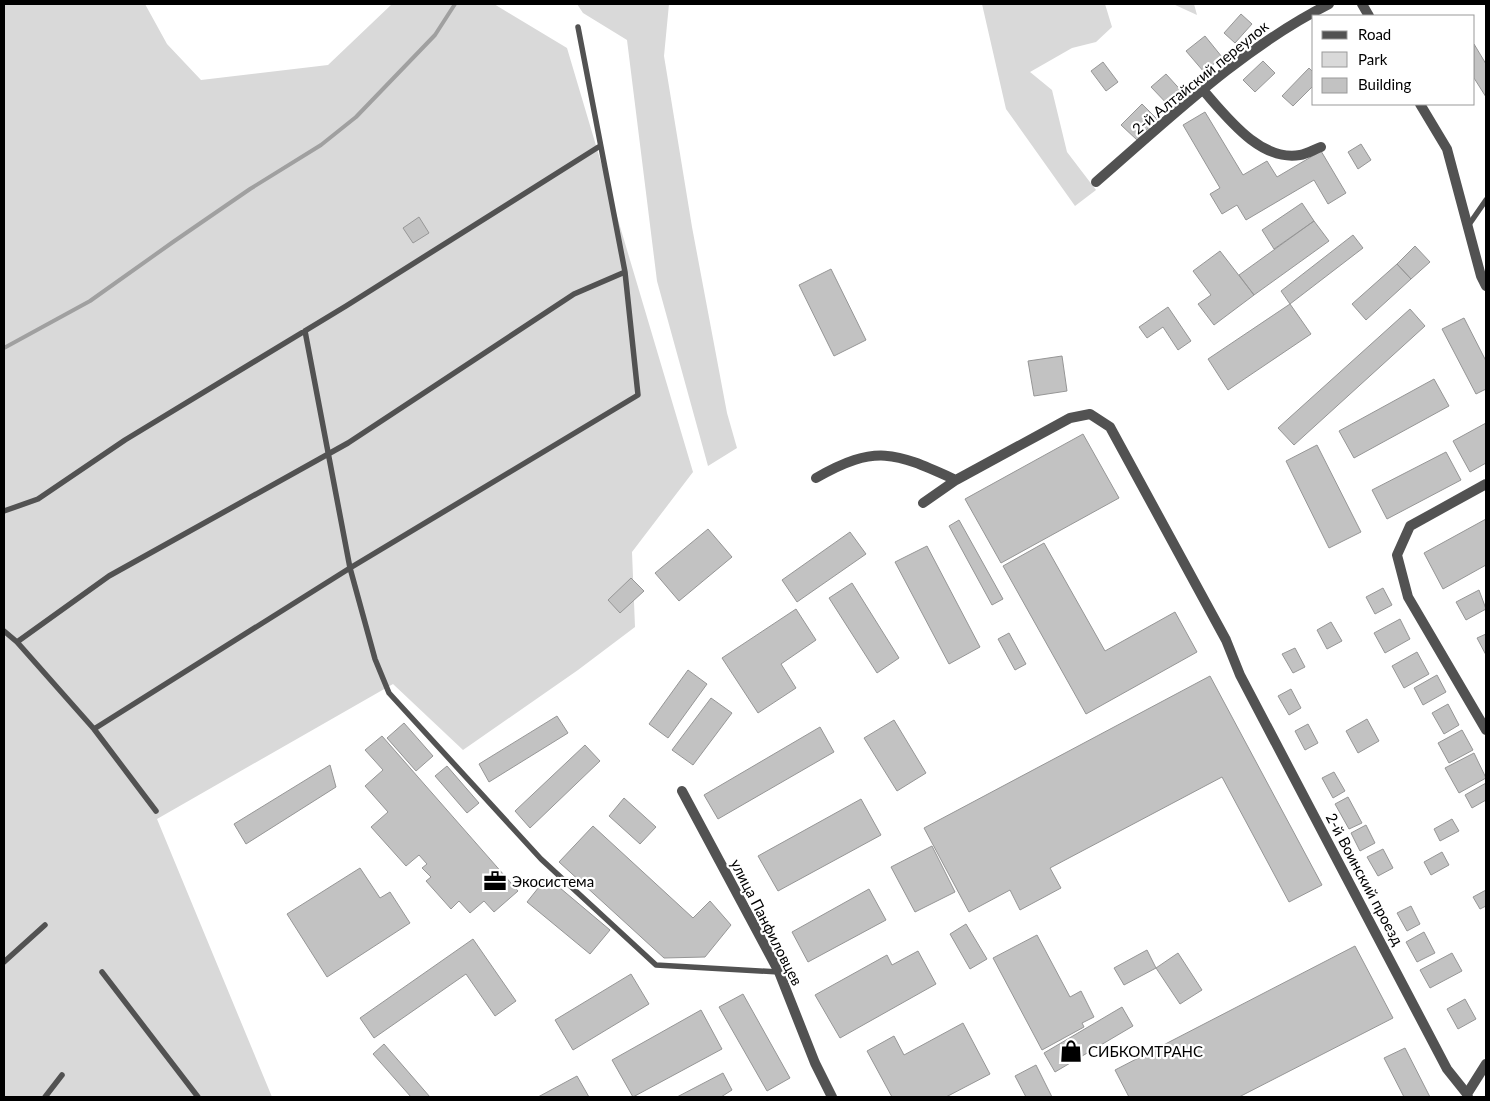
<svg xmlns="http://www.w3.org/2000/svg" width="1490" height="1101" viewBox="0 0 1490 1101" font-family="Lato,sans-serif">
<rect width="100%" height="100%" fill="#fff"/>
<path fill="#d9d9d9" d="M4 4H145L167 44 201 80 328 65 392 4H494L567 48 693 472 632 552 635 627 578 670 463 750 393 684 157 819 272 1097H4Z
M577 4H669L664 56 692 227 727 413 737 448 708 466 657 281 627 40 583 13Z
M982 4H1105L1112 27 1096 42 1072 48 1030 72 1052 90 1067 152 1096 190 1075 206 1006 109Z
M1173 4H1194L1197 15Z"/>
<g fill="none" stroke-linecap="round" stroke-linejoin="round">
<path stroke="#a0a0a0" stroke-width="4" d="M4 348 90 301 173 242 250 189 321 145 356 117 435 35 455 4"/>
</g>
<path fill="#c2c2c2" stroke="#969696" d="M1241 14 1252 24 1235 43 1224 33Z
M1205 36 1222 57 1204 72 1186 51Z
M1474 44 1486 64V97L1474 78Z
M1263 61 1275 73 1255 92 1243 80Z
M1103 62 1118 82 1106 91 1091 71Z
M1309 68 1314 73V85L1293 106 1282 96Z
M1166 74 1186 96 1172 109 1151 87Z
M1142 104 1157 119 1137 140 1121 125Z
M1205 112 1243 175 1267 161 1277 177 1321 151 1346 193 1328 204 1314 180 1246 220 1237 205 1222 214 1210 194 1220 188 1183 125Z
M1361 144 1371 160 1358 169 1348 152Z
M1302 203 1314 221 1274 249 1262 230Z
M419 217 429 233 413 243 403 228Z
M1314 221 1329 241 1254 295 1239 275Z
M1353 235 1363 248 1290 304 1281 291Z
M1415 246 1430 262 1411 279 1397 264Z
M1220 251 1254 295 1214 325 1198 304 1211 295 1193 271Z
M1397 264 1411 279 1366 320 1352 304Z
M831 269 866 340 834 356 799 285Z
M1290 304 1311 334 1228 390 1208 359Z
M1168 307 1191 341 1178 350 1163 327 1147 338 1139 327Z
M1410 309 1425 326 1294 445 1278 428Z
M1464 318 1486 361V389L1476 394 1442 329Z
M1062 356 1067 391 1034 396 1028 361Z
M1434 379 1449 406 1354 458 1339 431Z
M1486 423V463L1470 472 1453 441Z
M1083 434 1119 498 1001 563 965 499Z
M1317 445 1361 532 1329 548 1286 461Z
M1446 452 1461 480 1387 519 1372 490Z
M1486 519V565L1443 589 1424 553Z
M959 520 1003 599 992 605 949 526Z
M708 529 732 557 679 601 655 573Z
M850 532 866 554 797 602 782 580Z
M1044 543 1105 651 1175 612 1197 652 1086 714 1003 566Z
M927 546 980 647 949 664 895 562Z
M631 578 644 591 620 613 608 600Z
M852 583 899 658 877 673 829 598Z
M1383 588 1392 605 1375 614 1366 597Z
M1479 590 1486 609 1466 620 1456 602Z
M796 609 816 640 781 664 796 688 758 713 722 658Z
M1400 619 1410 639 1385 653 1374 633Z
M1331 622 1342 641 1327 649 1317 630Z
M1009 633 1026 664 1015 670 998 639Z
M1486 634V655L1477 638Z
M1295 648 1305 667 1293 673 1282 654Z
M1417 652 1429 674 1404 688 1392 666Z
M688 670 707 684 668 738 649 724Z
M1437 675 1446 692 1423 705 1414 688Z
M1210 676 1322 885 1289 902 1222 777 1050 868 1061 888 1020 910 1010 890 969 912 924 828Z
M1291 689 1301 708 1289 715 1278 696Z
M711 698 732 713 693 765 672 750Z
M1448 704 1459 725 1444 734 1432 713Z
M557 716 568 733 489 782 479 764Z
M1367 719 1379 741 1358 753 1346 731Z
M894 720 926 773 897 791 864 738Z
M404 723 433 756 416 771 387 738Z
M1308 724 1318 743 1305 750 1295 731Z
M820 727 834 752 718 819 704 795Z
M1462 730 1473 750 1449 763 1438 743Z
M382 736 518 891 494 912 484 901 470 913 459 901 451 909 426 881 431 877 422 868 427 864 419 855 406 866 371 827 388 812 365 786 383 770 365 750Z
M585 745 600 761 530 828 515 811Z
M1474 753 1486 778 1459 793 1445 768Z
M330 765 336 787 246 844 234 824Z
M447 766 479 803 467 813 435 776Z
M1334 772 1345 791 1333 798 1322 778Z
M1486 783V800L1472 808 1465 795Z
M1348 797 1362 823 1349 829 1335 804Z
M624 798 656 827 640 844 609 816Z
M861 799 881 835 778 891 758 856Z
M1452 819 1459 831 1440 841 1434 829Z
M1366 825 1375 843 1360 851 1351 833Z
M593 826 693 918 710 901 731 925 705 957 664 958 559 862Z
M932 846 955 892 915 912 891 867Z
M1383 849 1393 868 1378 876 1367 857Z
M1442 852 1449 865 1431 875 1424 862Z
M360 868 380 898 390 892 410 923 327 977 287 914Z
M547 877 610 930 590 954 527 902Z
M869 889 886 920 808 962 792 932Z
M1486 890V906L1480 909 1473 897Z
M1411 906 1420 924 1407 931 1397 913Z
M966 924 987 959 970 969 950 934Z
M1424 932 1435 953 1417 962 1406 942Z
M1037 935 1070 997 1081 991 1094 1017 1082 1023 1084 1027 1042 1050 993 958Z
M473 939 516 1001 495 1016 466 974 374 1038 360 1018Z
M1355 946 1393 1018 1239 1097H1129L1115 1070Z
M1147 950 1156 968 1124 985 1114 968Z
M918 951 936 984 840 1038 815 995 887 955 892 965Z
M1178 953 1202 990 1180 1004 1156 968Z
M1452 953 1462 971 1430 988 1420 970Z
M631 974 649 1004 573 1050 555 1020Z
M743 994 790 1078 767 1091 719 1007Z
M1465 999 1476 1019 1458 1029 1447 1009Z
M1122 1007 1133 1026 1055 1072 1044 1053Z
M701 1010 722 1049 633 1097 612 1060Z
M963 1023 990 1074 946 1097H892L867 1051 894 1036 904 1055Z
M384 1044 430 1097H411L373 1054Z
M1405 1048 1430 1097H1404L1384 1058Z
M1036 1065 1052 1097H1026L1015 1076Z
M723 1073 732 1090 721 1097H677Z
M577 1076 589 1097H538Z"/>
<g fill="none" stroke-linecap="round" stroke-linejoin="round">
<path stroke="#525252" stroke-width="5.5" d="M1468 226 1486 200
M305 331 350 568 375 659 389 693 541 859 656 965 779 972
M4 511 38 499 125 440 346 306 600 146
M4 631 17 642 94 729 156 811
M17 642 109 576 348 443 574 294 625 272
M94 729 350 568 638 395 625 272 578 27
M4 962 45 925
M102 972 198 1097
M45 1097 62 1075"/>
<path stroke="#525252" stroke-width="10" d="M1362 4 1369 16
M1203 90C1226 116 1260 162 1300 155 1307 154 1315 149 1321 147
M1420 104 1447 149 1481 276 1486 286
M1096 182C1169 119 1242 48 1329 4
M816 478C877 443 896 453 956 480
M1486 484 1410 526 1397 555 1408 597 1486 730
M923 503 956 480 1070 418 1090 414 1110 427 1226 640 1240 675 1447 1069 1467 1094
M682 791 779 972 815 1063 832 1097"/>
<path stroke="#525252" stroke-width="10" d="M1468 1097 1467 1094 1486 1064"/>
</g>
<defs>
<symbol id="office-bare" viewBox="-9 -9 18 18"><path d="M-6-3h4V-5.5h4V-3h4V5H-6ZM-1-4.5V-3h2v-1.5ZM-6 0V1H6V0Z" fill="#000" stroke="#fff" stroke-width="2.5" paint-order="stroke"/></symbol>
<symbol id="shop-bare" viewBox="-9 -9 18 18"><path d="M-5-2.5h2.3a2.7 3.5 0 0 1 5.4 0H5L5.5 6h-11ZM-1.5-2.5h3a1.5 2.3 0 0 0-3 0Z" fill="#000" stroke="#fff" stroke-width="2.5" paint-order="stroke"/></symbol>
</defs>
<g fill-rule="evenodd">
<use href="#office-bare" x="479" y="865" width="32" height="32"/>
<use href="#shop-bare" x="1055" y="1035" width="32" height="32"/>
</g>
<g text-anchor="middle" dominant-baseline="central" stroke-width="4.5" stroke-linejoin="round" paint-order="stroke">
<g font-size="15" fill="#000" stroke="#fff">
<text transform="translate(1200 77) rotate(-39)">2-й Алтайский переулок</text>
<text transform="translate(1365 879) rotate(62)">2-й Воинский проезд</text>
<text transform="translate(767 922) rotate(63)">улица Панфиловцев</text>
</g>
<g font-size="15" fill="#000" stroke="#fff" text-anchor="start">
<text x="512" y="881">Экосистема</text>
<text x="1088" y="1051">СИБКОМТРАНС</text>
</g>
</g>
<rect width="1490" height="1101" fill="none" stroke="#000000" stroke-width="10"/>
<rect x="1312" y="15" width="162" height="90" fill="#ffffff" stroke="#999999"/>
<rect x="1322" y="31" width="25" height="8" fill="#525252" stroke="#999999"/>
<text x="1358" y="40" font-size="15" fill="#000000">Road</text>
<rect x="1322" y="52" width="25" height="15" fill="#d9d9d9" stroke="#999999"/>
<text x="1358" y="65" font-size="15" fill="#000000">Park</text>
<rect x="1322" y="78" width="25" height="15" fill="#c2c2c2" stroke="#999999"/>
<text x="1358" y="90" font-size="15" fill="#000000">Building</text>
</svg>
